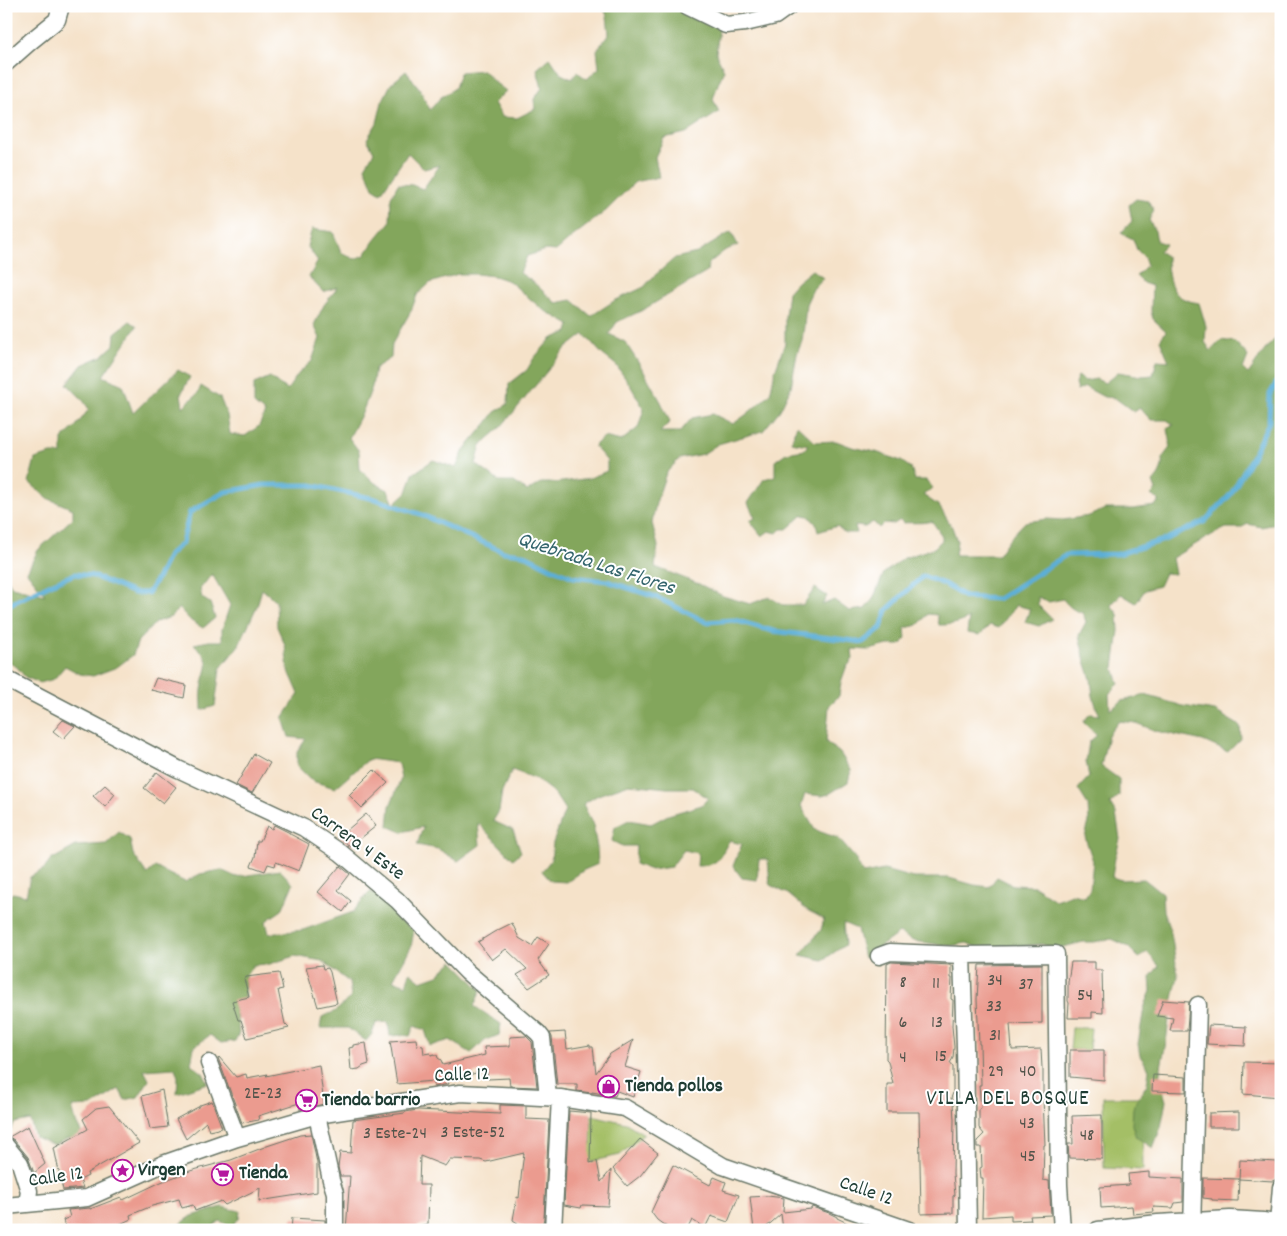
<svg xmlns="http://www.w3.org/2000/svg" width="1287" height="1236" viewBox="0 0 1287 1236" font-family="Dekko,sans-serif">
<rect width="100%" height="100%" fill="#fff"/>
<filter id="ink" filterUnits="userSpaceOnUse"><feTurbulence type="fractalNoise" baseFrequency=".02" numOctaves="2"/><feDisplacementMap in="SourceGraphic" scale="10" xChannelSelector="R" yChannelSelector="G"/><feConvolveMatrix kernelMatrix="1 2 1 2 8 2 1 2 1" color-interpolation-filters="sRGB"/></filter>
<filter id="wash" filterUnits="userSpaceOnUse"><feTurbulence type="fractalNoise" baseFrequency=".0096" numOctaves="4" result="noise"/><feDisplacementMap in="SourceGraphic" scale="20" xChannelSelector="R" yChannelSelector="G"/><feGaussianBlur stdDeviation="1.12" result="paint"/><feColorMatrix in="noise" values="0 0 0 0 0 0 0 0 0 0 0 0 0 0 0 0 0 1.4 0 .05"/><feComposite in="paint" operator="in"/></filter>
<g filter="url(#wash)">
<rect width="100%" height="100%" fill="#f5e2c9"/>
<path fill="#a4bf66" stroke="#627e4d" d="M1072 1028H1091L1089 1050H1070Z
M1103 1097H1142L1143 1170 1104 1168Z
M592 1115 626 1123 644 1134 620 1155 579 1164 580 1145 591 1144Z"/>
<path fill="#83a65b" stroke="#517248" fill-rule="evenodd" d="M603 6H718L720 21 716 53 724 70 718 84 713 99 719 112 686 133 664 138 655 157 659 177 635 182 607 210 572 237 556 251 546 250 527 256 520 273 533 282 556 303 572 300 591 316 614 301 644 287 653 277 675 258 697 253 731 232 738 245 724 251 708 264 707 272 641 311 617 322 609 334 625 342 643 370 661 402 670 422 660 432H680L692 418 713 414 733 424 747 414 770 394 775 371 785 343V316L788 292 797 282 812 270 823 278 813 289 806 304 804 326 802 341 797 354 791 387 780 410 763 431 718 444 703 454 679 459 666 473 656 503 652 523 658 546 655 567 699 584 723 596 750 604 769 597 783 605H803L815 588 827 596 822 605 834 600 849 611 865 609 873 599 884 573 904 558 934 548 942 540V536L932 521C922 524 913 522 903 523L900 520 894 524 884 523 879 528 873 522 865 527 855 526 857 533H845L837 526 818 532 816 524 809 516 803 515 787 529H781L777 533 769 531 762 536 750 521 755 518 748 503 764 479 775 476V461L786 453 804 450 808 445 791 442 797 425 815 442 836 441 852 447 876 452 901 461 911 468 915 480H926L933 488 923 495 939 506 952 527 957 541 955 555H998L1009 539 1025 522 1047 519 1063 520 1089 516 1105 509H1133L1155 506 1159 500 1151 495 1156 490 1153 482C1160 475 1163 468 1162 458 1172 446 1172 443 1167 428L1174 425 1167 420H1151L1140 408 1134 412 1115 398 1104 397 1085 387 1077 391 1075 384 1078 376 1085 381 1096 379 1105 383 1118 372 1142 376 1153 375 1157 360 1169 361 1160 340 1166 331 1153 319 1151 311 1152 286 1143 283 1136 276 1147 265 1144 257 1137 250 1133 239 1121 233 1132 221 1129 205 1136 199 1148 201 1154 210 1149 220 1155 231 1157 241 1166 244 1159 251 1167 257C1167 273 1169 295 1187 300 1191 302 1195 302 1199 303L1206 326 1205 342 1211 351 1221 340 1235 342 1248 356 1243 369 1248 374C1258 361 1267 343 1281 335V523L1261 527 1248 524 1240 528H1226L1208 537 1172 558 1175 574 1165 573 1159 586 1145 590 1136 603 1121 594 1111 605 1118 614 1119 631 1114 668 1119 684 1109 694 1110 710 1122 701 1145 695 1183 706 1215 711 1240 726 1241 739 1228 752 1203 741 1156 731 1136 723 1119 721 1108 735 1101 766 1119 779V796L1110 804 1116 814 1120 839 1115 858 1112 877 1121 880 1144 879 1162 893 1163 911 1171 933 1178 976 1170 1012 1166 1042 1159 1077 1166 1101 1161 1127 1153 1148 1136 1137 1132 1125 1133 1108 1147 1084 1149 1069 1140 1056 1138 1044 1144 1008 1151 991 1150 977 1159 966 1147 952 1139 958 1127 946 1112 939 1093 942H1083L1055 949 1042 944 1021 946 1003 945 985 951 967 943 950 946 913 941 899 933 864 958 857 929 843 923 845 945 823 960 800 955 821 930 824 919 807 910 788 894 770 885 768 859H759L757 880 742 878 733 866 742 844 729 841C719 858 719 866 697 866L698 853 684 850 671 867 651 870 635 864 636 846H622L612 841 615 827 629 820 651 824 668 815 702 805 708 798 693 788H667L629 784 598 795 583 804 593 825 597 848 598 864 584 870 567 882 551 881 542 871 551 860 553 843 565 810 554 793 536 779 512 770 502 791 499 811 493 821 513 830 521 852 513 859 478 823 480 845 458 861 438 849 417 845 423 827 402 832 388 826 390 806 401 779 398 763 369 759 335 788 312 781 297 766V752L306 739 289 737 283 718 299 694 288 669 285 645 277 627 276 601 262 589 257 606 239 645 220 669 215 706 202 710C202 703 201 696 202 690 205 664 216 666 194 644L209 641H222V629L230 605 212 574 200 589 202 598 210 603 215 618 203 628 191 621 179 608 171 617 156 622 138 641 133 655 117 667 93 676 80 674 65 666 54 679 40 683 25 677 17 667 6 661V577L12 587 45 595 27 572 38 550 73 518V509L47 498 29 482 35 459 51 454H62V439L76 426 89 409 82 399 67 384 82 365 102 356 114 345 115 333 130 321 137 326 103 376 123 385 133 413 178 370 190 377 181 394 183 407 198 393 201 386 220 398 227 415 230 434 245 436 259 426 265 413 254 404V384L270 377 287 390 299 373 312 361 320 338 314 325 324 305 338 287 323 292 309 277 318 261 307 246 312 229 333 232 341 252 354 259 365 255 374 241 390 222 391 197 398 184 412 185 423 189 440 165 424 169 408 153 381 193 373 188 365 167 374 152 367 139 377 123 382 102 391 84 406 71 420 89 430 110 440 98 455 88 460 72 483 70 493 81 506 91 494 103 502 117 517 118 535 109 534 99 542 88 537 69 550 58 561 74 572 79 577 72 587 79 599 68 597 50 609 34 607 16ZM458 274H476L494 276 509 281 542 309 570 325 568 332 551 339 534 358 527 370 509 384 508 404 495 412 487 423 464 450 456 468 433 460 413 474 407 492 394 504 388 490 375 483 360 469 359 451 349 438 362 413 372 387 375 368 391 358 392 344 411 311 417 295 430 283ZM584 334 602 354 616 365 630 385 644 409 638 428 621 441 604 437 594 446 607 461V471L590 478 555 483H541L527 491 514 482H500L476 464 481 445 498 430 513 413 566 348ZM1038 597 1049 602 1063 599C1069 607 1074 611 1083 613L1086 622 1079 635 1085 661 1091 679 1093 696 1097 709 1100 715 1090 714 1083 722 1097 735 1089 742 1086 761 1089 777 1078 789 1088 805 1089 822 1085 837 1093 861 1090 889 1085 897 1072 894 1055 900 1034 886 1013 885 997 877 989 887 974 885 949 878H913L884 870 863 874 855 858 838 838 815 830 801 806 805 794 822 796 829 794 848 782 851 770 840 753 826 742 829 706 839 696 841 682 846 668 853 659 852 649 869 650 888 645H900L906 639 905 628 918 625 928 614 937 615 939 625C950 625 959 624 969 618L967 633 980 635 990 625 999 628 1016 605 1030 609 1025 622 1039 626 1052 619 1038 605Z
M119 832 130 839 133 854 147 874 155 867 185 882 200 874 221 870 236 877 280 870 293 884 282 910 266 921 269 934 303 930 353 912 370 891 382 899 399 920 414 930 411 947 393 980 406 985 410 972 421 981 438 975 453 961 481 990 474 1006 501 1024 499 1035 486 1040 471 1053 450 1040 430 1046 425 1030 414 1026 410 1036 402 1035 390 1036 388 1022 376 1023 372 1034 366 1041 348 1028H320L322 1017 336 1011 351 997 349 982 322 961 295 956 270 964 253 965 245 977 244 998 236 1013 239 1033 235 1041 221 1043 210 1035 194 1047 191 1064 203 1073 208 1083 177 1093 178 1077 175 1068 144 1070 149 1080 138 1097 125 1100 119 1089 92 1106 72 1107 76 1122 85 1140 77 1142 69 1138 54 1145 35 1137 30 1120 15 1123 8 1134 6 1133V897L13 893 26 896 30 877 44 869 51 860 76 846 106 844Z
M222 1207 240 1211 239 1218 232 1227 220 1221 208 1230H172L192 1216Z"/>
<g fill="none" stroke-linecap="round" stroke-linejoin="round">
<path stroke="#5bafd7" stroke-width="5" d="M6 606 55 582 75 574 93 576 134 593H148L158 577 169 555 182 543 190 512 225 492 264 485H311L375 499 420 514 504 552 523 554 551 568 573 577 607 581 656 597 706 622 734 620 773 631 863 642 881 628 887 610 923 576 944 584 965 597 998 599 1066 555 1118 554 1164 540 1204 522 1231 494 1253 455 1269 422 1270 394 1281 375"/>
</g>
<g id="blocks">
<path fill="#eb9b8f" d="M156 678 186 685 184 698 151 690Z
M63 720 75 726 63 739 53 731Z
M254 754 270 763 252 793 236 785Z
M374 770 388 783 362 808 349 795Z
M157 772 176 787 163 803 144 788Z
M105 785 115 794 105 807 93 796Z
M366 814 376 826 350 847 340 836Z
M274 825 290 833V834L309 844 299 871 276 862 275 866 268 864 265 871 251 866 255 857 257 841H260L267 826 272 829Z
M340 866 350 874 338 890 351 901 343 912 318 892Z
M512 923 519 938 532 946 538 937 549 944 538 960 549 975 529 988 517 975 527 969 506 949 492 960 478 942 494 932Z
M891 962 951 965V978H952L951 999 953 1000 952 1026 954 1047 953 1058 950 1063 953 1067V1093L951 1098 953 1102 954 1120 953 1174 955 1195 953 1196V1213L921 1214 919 1112H887V1084H893L888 1061 886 1059 887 964Z
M1071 962H1095V970H1102L1103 1013 1092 1012V1018H1068L1069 1003 1068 1001V982Z
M1042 964V1023L1010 1024 1012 1050 1041 1049 1042 1068 1043 1069V1098L1045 1145H1044L1043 1180 1049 1181 1051 1215 1030 1216 1031 1220 1011 1221V1215L982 1217 983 1178H981L980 1168 982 1167 981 1147H977V1141L984 1134 979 1128V1109L981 1108 979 1085H981L980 1044H979L977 999 979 965Z
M322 965 323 969 328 968 330 972 337 1003 318 1007 306 967Z
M279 973 283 989 278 990 285 1024 289 1028 247 1038 241 1020H238L232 1001 249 997 244 979 246 978V977Z
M1163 1000 1189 1002 1187 1031H1170L1173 1018 1157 1016Z
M1209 1025 1246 1027 1245 1046 1207 1044Z
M565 1032 567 1049 590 1045V1047H593L596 1073 610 1054 633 1040 625 1067 641 1072 633 1097 617 1091 615 1096 592 1092V1093L577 1091V1084H557L552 1037 550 1033Z
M526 1036 532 1042 537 1087 510 1086 509 1078 488 1079 487 1070 447 1081 448 1084 434 1087V1081L397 1084 390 1041 416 1039 417 1045 423 1046 424 1054 430 1053 431 1055 435 1054V1055H437L438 1058 441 1060 443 1065 485 1055 484 1047 510 1046V1037Z
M366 1043 369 1064 363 1066 359 1069 351 1070 349 1048 353 1047V1045Z
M1070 1050H1104V1080L1070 1077Z
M219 1057 236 1077 246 1074 247 1078 268 1074 266 1076 319 1065 324 1104 300 1110 299 1103 258 1116 259 1120 242 1123 218 1058Z
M1244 1062 1281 1063 1280 1097 1243 1094Z
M1153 1075 1186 1077V1092L1152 1091Z
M162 1090 168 1127 150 1129 142 1096Z
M212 1101 222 1128 209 1131 206 1122 186 1139 176 1119 200 1106V1105Z
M500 1105 526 1106V1119L549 1120 544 1218 541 1230H528L513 1220 517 1197 519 1198 522 1168 524 1153 486 1162 480 1160 450 1159 445 1166 420 1156 419 1185H429L428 1224 418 1226 417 1230 364 1229V1230H346L350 1176H340L338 1167 340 1152 351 1153 353 1120 405 1113V1112L418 1110 500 1114Z
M109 1106 139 1143 87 1173 88 1176 80 1180 83 1188 63 1190 54 1148 88 1129 83 1119 96 1108Z
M569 1111 591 1113 590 1163 597 1161 601 1182 611 1170 608 1206 582 1205 581 1208 564 1205Z
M1239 1112V1127H1209V1113Z
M1102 1115V1159L1069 1158 1068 1144H1073L1072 1116Z
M28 1126 45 1164 34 1173 28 1157 14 1140 9 1137Z
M311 1134 317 1163V1192L259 1201 260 1188 225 1205 221 1201 195 1211 193 1205 182 1208 179 1199 152 1206 130 1215 131 1219 107 1230H66L63 1220 70 1217 68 1210 90 1208V1209L121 1197 123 1200 161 1182 190 1171 231 1160 267 1146 300 1135Z
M640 1139 658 1153 640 1176 627 1186 613 1169Z
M1240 1160 1277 1162 1276 1179 1273 1181 1239 1179Z
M673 1165 710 1185 714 1177 726 1182 723 1190 739 1195 728 1222 711 1216 705 1228 692 1220 687 1230H671L657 1220 651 1212Z
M1149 1172V1177L1183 1179V1202L1175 1203 1173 1208 1153 1207 1154 1212 1133 1214 1132 1206 1101 1208 1100 1187 1129 1185 1128 1174Z
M1203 1178 1239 1179 1238 1201 1212 1200V1199L1203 1198Z
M768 1196 784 1198 783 1212 811 1209 812 1207 829 1213 837 1217V1218L862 1230H783L781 1214 763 1230H754L750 1197Z
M292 1218 325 1220V1230H291Z"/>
</g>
</g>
<g filter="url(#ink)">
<use href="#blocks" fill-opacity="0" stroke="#6a7768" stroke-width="1"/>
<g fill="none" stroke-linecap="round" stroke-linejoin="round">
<defs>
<path id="minor" d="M687 6 726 25 745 23 775 16 789 6
M6 63 31 41 57 20 61 6
M6 679 178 769 304 828 341 853 397 900 467 972 538 1033 542 1038 548 1097
M962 955 965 1047 968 1230
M879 956 890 952 962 955 1056 954 1059 1185 1062 1230
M209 1063 237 1138
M317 1115 331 1180 335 1193V1230
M6 1146 20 1163 29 1191 27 1204
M6 1206 87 1198 163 1164 237 1138 317 1115 460 1093 560 1098 625 1108 723 1166 909 1230
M1278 1224 1281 1187
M553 1230 560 1098
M1098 1230 1158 1223 1230 1219 1263 1221 1281 1224
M1192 1230 1198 1005"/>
</defs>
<use href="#minor" stroke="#6a7768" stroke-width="19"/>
<use href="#minor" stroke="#fff" stroke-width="16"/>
</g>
</g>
<defs>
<symbol id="shop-ring" viewBox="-11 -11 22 22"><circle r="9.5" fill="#fff" stroke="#b5179e" stroke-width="1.5"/><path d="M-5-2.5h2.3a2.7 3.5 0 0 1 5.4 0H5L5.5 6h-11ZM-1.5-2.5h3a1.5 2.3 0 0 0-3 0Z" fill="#b5179e"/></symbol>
<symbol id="supermarket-ring" viewBox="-11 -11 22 22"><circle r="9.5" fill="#fff" stroke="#b5179e" stroke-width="1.5"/><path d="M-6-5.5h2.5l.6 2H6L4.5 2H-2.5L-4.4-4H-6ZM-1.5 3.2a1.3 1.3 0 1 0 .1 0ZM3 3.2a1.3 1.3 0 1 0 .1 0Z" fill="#b5179e"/></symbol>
<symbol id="sight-ring" viewBox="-11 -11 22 22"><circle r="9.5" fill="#fff" stroke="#b5179e" stroke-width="1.5"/><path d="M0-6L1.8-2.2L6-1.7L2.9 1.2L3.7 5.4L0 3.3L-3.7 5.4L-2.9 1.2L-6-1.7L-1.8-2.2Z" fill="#b5179e"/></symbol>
</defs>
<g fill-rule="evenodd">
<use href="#shop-ring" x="596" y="1074" width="25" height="25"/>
<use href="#supermarket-ring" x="294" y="1088" width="25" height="25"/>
<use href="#sight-ring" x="110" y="1158" width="25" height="25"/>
<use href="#supermarket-ring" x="210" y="1162" width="25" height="25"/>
</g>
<g text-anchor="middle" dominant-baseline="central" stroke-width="4" stroke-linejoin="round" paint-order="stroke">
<g font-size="18" fill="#52544b">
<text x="995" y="981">34</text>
<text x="903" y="983">8</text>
<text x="936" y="984">11</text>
<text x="1026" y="985">37</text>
<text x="1085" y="996">54</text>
<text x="994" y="1007">33</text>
<text x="903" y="1023">6</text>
<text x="937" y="1023">13</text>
<text x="995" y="1036">31</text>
<text x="941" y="1057">15</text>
<text x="903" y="1058">4</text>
<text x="996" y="1072">29</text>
<text x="1028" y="1072">40</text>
<text x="263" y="1094">2E-23</text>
<text x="1027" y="1124">43</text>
<text x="473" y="1133">3 Este-52</text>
<text x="395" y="1134">3 Este-24</text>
<text x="1087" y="1136">48</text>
<text x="1028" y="1157">45</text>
</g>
<g font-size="20" fill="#1f3d34" stroke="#fff">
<text transform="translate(357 844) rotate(36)">Carrera 4 Este</text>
<text transform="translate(462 1076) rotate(-2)">Calle 12</text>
<text transform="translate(56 1178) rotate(-8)">Calle 12</text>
<text transform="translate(866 1192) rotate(19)">Calle 12</text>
</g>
<g font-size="20" font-weight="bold" fill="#1f3d34" stroke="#fff" text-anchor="start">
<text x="625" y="1087">Tienda pollos</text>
<text x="322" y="1101">Tienda barrio</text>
<text x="138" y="1171">Virgen</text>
<text x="239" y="1174">Tienda</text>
</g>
<g font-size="21" font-style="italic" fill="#34656d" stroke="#fff">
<text transform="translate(596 565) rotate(18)">Quebrada Las Flores</text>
</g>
<g font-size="21" letter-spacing="1" fill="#1f3d34" stroke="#fff">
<text x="1008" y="1100">VILLA DEL BOSQUE</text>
</g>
</g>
<rect width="1287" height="1236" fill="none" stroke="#fff" stroke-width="25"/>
</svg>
